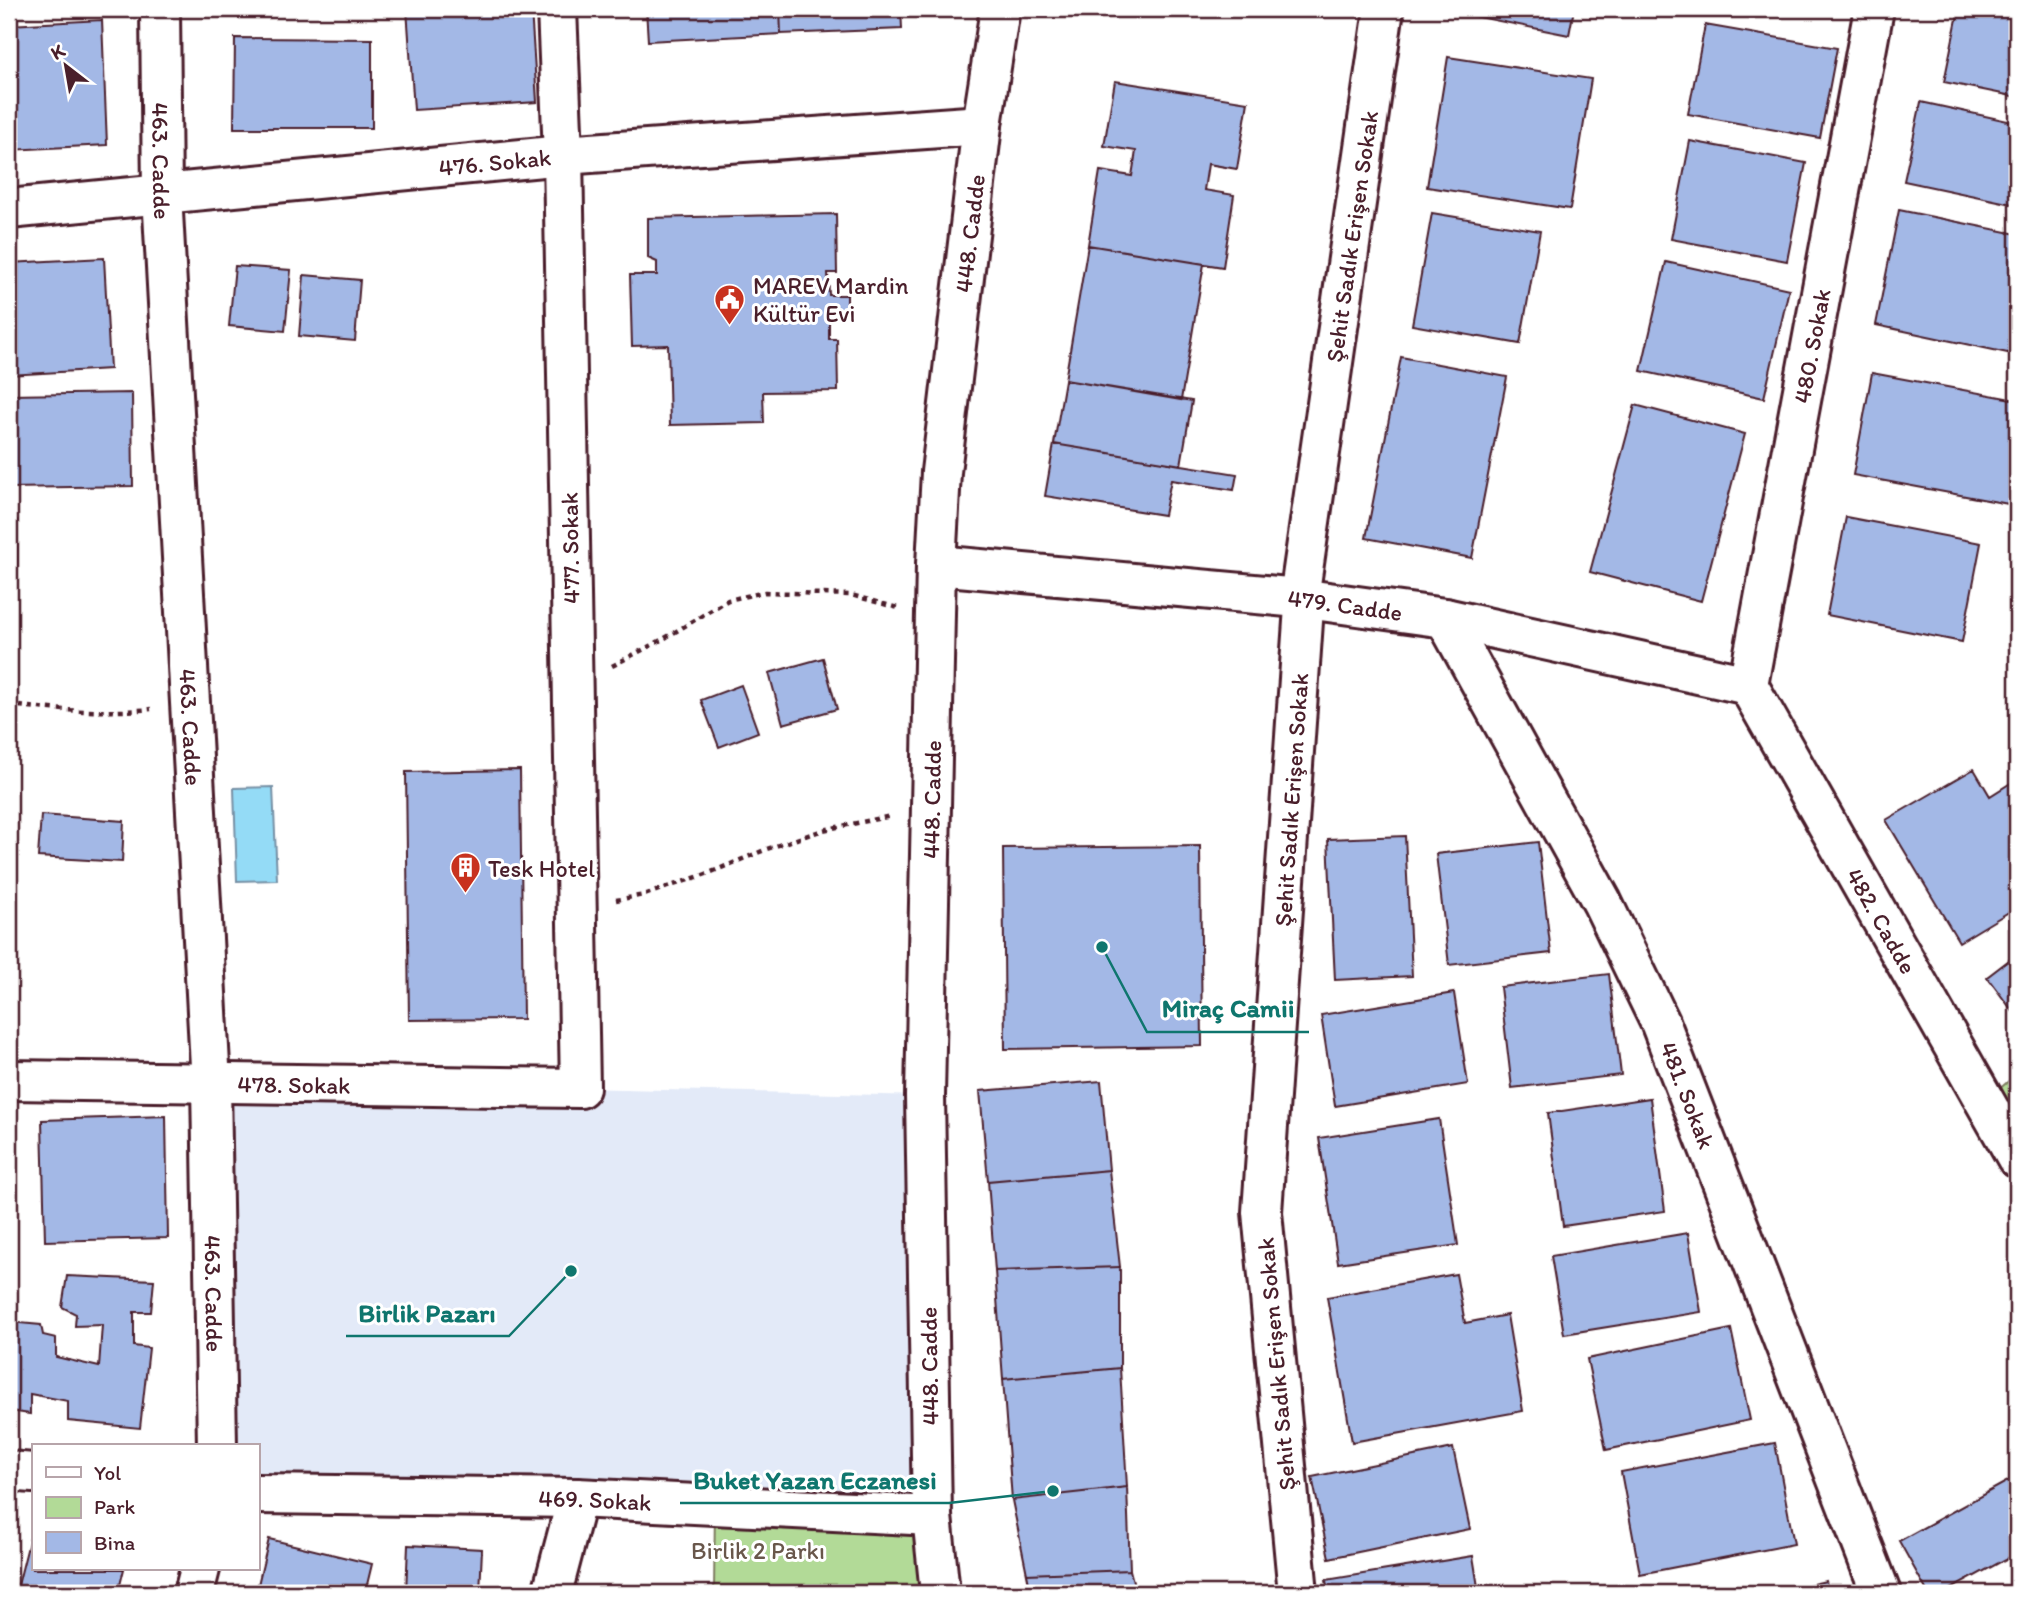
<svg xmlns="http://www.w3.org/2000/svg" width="2026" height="1602" viewBox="0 0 2026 1602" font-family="Itim,sans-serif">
<rect width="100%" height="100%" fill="#fff"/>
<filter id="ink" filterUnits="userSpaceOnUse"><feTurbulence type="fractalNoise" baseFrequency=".0143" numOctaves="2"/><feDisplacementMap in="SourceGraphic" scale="14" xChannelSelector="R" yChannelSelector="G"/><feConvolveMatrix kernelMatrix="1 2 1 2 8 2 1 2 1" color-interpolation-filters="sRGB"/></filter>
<g filter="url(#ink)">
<path fill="#e3eaf8" d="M211 1084 580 1088 925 1096 932 1516 257 1494V1446H217Z"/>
<path fill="#b2da97" stroke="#7e7c61" stroke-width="2" d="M2017 1074V1146L1998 1090Z
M715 1505 932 1516 940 1593H714Z"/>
<path fill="#94dbf6" stroke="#7690a5" stroke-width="2" d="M273 787 277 880 237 881 234 788Z"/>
<path fill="#a3b8e6" stroke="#4a1f2b" stroke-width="2" d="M228 9H340L228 10Z
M407 9H531L537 102 414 110Z
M646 9H780L781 34 648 41Z
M780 9H901L902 29 781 34Z
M1439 9H1574L1569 35Z
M1959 9H1974L2017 18V97L1944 82Z
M102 20 107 145 9 150V25Z
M1705 25 1837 48 1820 138 1688 114Z
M235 38 372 39V128H234Z
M1448 57 1591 79 1570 209 1427 187Z
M1115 81 1248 102 1237 169 1208 164 1204 190 1234 195 1223 267 1088 245 1100 171 1132 176 1136 151 1104 146Z
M1921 102 2017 123V205L1904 181Z
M1690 141 1806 163 1787 261 1671 239Z
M1899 210 2017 234V355L1876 325Z
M1432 213 1540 231 1520 344 1412 325Z
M836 214 837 273H828L829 295H847V312L829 313V339H837L838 391 763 392 764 423 670 425 668 345 632 346 630 275H657V262L648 258V218Z
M1088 245 1204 264 1181 400 1065 380Z
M104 258 110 369 9 375V263Z
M1666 262 1789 289 1764 398 1641 371Z
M235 266 291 270 285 331 229 326Z
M304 275 360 280 355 341 299 336Z
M1401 357 1507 377 1472 558 1366 538Z
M1872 373 2017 400V488L2014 505 1853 475Z
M1065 380 1192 401 1181 465 1054 444Z
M132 393 133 486 9 488V395Z
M1635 405 1745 434 1701 601 1590 572Z
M1054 444 1237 474 1234 490 1171 480 1164 515 1045 496Z
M1846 517 1981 543 1962 642 1827 615Z
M9 520H17V576L9 577Z
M823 658 837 709 783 724 769 673Z
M741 685 758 732 719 747 701 700Z
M1974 769 1990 796 2017 779V907L1959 942 1886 820Z
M520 770 523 1019 409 1020 406 772Z
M41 815 124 821 122 862 38 857Z
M1405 836 1412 976 1335 980 1328 839Z
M1538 842 1551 953 1449 965 1436 854Z
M1200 846 1202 1046 1005 1049 1003 848Z
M2017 954V1017L1987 977Z
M1609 974 1621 1075 1512 1088 1500 987Z
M1454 993 1468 1084 1335 1106 1321 1015Z
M1101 1081 1109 1170 988 1181 980 1091Z
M1650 1098 1665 1211 1563 1226 1548 1113Z
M166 1116 168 1238 45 1241 42 1120Z
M1439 1119 1458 1245 1338 1263 1319 1138Z
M1109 1170 1120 1267 995 1271 988 1181Z
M1688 1233 1701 1312 1564 1334 1551 1256Z
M1120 1267V1368L1003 1379 995 1271Z
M1456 1274 1465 1323 1507 1315 1523 1411 1352 1442 1327 1297Z
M67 1276 154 1280 151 1312H134V1346L149 1348 140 1428 68 1421V1401L30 1394V1414L9 1411V1322L41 1325 43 1335 56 1338V1357L99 1367 102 1325 75 1326 76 1314 62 1307Z
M1731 1329 1750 1420 1606 1450 1587 1359Z
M1120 1368 1127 1487 1012 1500 1003 1379Z
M1775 1443 1794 1544 1640 1574 1621 1472Z
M1453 1448 1470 1529 1329 1558 1312 1477Z
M2017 1476V1553L1944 1593H1928L1899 1541Z
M1127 1487 1130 1570 1027 1574 1012 1500Z
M33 1526V1569H124L118 1593H16Z
M269 1539 372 1564 365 1593H256Z
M408 1545 482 1549 480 1593H406Z
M1473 1556 1479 1593H1328L1326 1580Z
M1130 1570 1136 1593H1031L1027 1574Z
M1826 1581 1829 1593H1773Z"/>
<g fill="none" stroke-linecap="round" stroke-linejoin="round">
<defs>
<g id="minor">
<path id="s1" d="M160 9 162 194 211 1084 217 1446"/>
<path id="s2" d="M9 209 563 155 982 125"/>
<path id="s3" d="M936 565 1299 598 1445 618 1748 685"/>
<path id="s4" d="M1445 618 1602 902 1660 1022 1881 1593"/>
<path id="s5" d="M1748 685 1874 9"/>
<path id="s6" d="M1748 685 2017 1158"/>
<path id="s7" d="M9 1080 580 1088 563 155 557 9"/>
<path d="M9 1471 33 1473"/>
<path id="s8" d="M257 1494 577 1498 932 1516"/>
<path d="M194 1593 200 1569"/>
<path d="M552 1593 577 1498"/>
<path id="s9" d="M940 1593 932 1516 925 1096 936 565 941 472 982 125 1000 9"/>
<path id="s10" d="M1298 1593 1262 1212 1304 607 1299 598 1384 9"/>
</g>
</defs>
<use href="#minor" stroke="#4a1f2b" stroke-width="44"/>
<path stroke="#4a1f2b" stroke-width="4.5" stroke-dasharray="5 5" stroke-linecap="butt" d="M612 666 665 638 728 600 765 592 851 595 898 608
M9 705C56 710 104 714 151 709
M616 900 644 895 709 873 767 849 823 830 891 816"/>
<use href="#minor" stroke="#fff" stroke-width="38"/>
</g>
</g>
<defs>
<symbol id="civic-pin" viewBox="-11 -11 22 30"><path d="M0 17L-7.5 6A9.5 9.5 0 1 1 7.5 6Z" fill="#c8321e" stroke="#fff"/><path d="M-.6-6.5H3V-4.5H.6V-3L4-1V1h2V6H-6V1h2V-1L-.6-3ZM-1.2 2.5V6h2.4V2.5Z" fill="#fff"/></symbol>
<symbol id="building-pin" viewBox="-11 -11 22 30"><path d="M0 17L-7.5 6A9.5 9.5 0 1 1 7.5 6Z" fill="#c8321e" stroke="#fff"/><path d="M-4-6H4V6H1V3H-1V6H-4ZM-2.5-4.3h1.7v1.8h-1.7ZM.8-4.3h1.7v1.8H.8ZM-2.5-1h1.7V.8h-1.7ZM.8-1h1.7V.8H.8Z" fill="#fff"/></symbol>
</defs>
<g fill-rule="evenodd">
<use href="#civic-pin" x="712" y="282" width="35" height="47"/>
<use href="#building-pin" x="448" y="850" width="35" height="47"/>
</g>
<g text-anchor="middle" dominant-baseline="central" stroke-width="6" stroke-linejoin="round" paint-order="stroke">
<g font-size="24" fill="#4a1f2b" stroke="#fff">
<text stroke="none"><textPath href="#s1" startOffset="152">463. Cadde</textPath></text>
<text stroke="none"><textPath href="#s2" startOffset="488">476. Sokak</textPath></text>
<text stroke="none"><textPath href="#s9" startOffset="1362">448. Cadde</textPath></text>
<text stroke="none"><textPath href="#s10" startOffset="1365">Şehit Sadık Erişen Sokak</textPath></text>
<text stroke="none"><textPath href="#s5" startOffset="345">480. Sokak</textPath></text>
<text transform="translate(570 548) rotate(-91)">477. Sokak</text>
<text stroke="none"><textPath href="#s3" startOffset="411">479. Cadde</textPath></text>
<text stroke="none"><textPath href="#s1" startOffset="719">463. Cadde</textPath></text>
<text stroke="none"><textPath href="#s9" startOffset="794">448. Cadde</textPath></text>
<text stroke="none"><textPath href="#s10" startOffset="796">Şehit Sadık Erişen Sokak</textPath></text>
<text stroke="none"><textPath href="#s6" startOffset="271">482. Cadde</textPath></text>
<text stroke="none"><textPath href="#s7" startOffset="285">478. Sokak</textPath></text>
<text stroke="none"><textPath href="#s4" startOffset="536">481. Sokak</textPath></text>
<text stroke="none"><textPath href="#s1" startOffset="1286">463. Cadde</textPath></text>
<text transform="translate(1276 1364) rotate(-95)">Şehit Sadık Erişen Sokak</text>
<text transform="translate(929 1366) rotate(-91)">448. Cadde</text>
<text stroke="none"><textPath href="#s8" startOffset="338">469. Sokak</textPath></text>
</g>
<g font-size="24" fill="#4a1f2b" stroke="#fff" text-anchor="start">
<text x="753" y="285">MAREV Mardin<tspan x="753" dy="28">Kültür Evi</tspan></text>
<text x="488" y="868">Tesk Hotel</text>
</g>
<g font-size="24" fill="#69574b" stroke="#fff">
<text x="758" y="1550">Birlik 2 Parkı</text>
</g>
</g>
<path fill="none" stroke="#0f766e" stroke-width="2.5" d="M1102 947L1147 1032H1309M571 1271L509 1336H346M1053 1491L949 1503H680"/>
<g fill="#0f766e" stroke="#fff" stroke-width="2.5">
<circle cx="1102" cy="947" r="7"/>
<circle cx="571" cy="1271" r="7"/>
<circle cx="1053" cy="1491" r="7"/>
</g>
<g font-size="26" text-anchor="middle" font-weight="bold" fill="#0f766e" stroke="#fff" stroke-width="6" stroke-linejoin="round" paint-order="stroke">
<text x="1228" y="1017">Miraç Camii</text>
<text x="427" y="1322">Birlik Pazarı</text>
<text x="815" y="1489">Buket Yazan Eczanesi</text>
</g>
<rect width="2026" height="1602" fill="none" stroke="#fff" stroke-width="35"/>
<rect x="18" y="18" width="1991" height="1567" fill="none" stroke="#4a1f2b" stroke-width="2.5" filter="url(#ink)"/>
<rect x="32" y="1444" width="228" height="126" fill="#ffffff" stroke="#b7a5aa" stroke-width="2"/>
<rect x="46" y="1467" width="35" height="10" fill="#ffffff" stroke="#b7a5aa" stroke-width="2"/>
<text x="94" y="1480" font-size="21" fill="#4a1f2b">Yol</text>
<rect x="46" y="1497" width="35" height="21" fill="#b2da97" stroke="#b7a5aa" stroke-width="2"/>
<text x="94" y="1514" font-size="21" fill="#4a1f2b">Park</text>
<rect x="46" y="1532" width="35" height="21" fill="#a3b8e6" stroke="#b7a5aa" stroke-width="2"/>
<text x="94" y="1550" font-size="21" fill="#4a1f2b">Bina</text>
<g transform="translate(66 66) rotate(329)" stroke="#ffffff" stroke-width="5" paint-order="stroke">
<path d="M0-5L12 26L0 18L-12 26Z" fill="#4a1f2b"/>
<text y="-10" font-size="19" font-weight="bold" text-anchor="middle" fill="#4a1f2b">K</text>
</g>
</svg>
